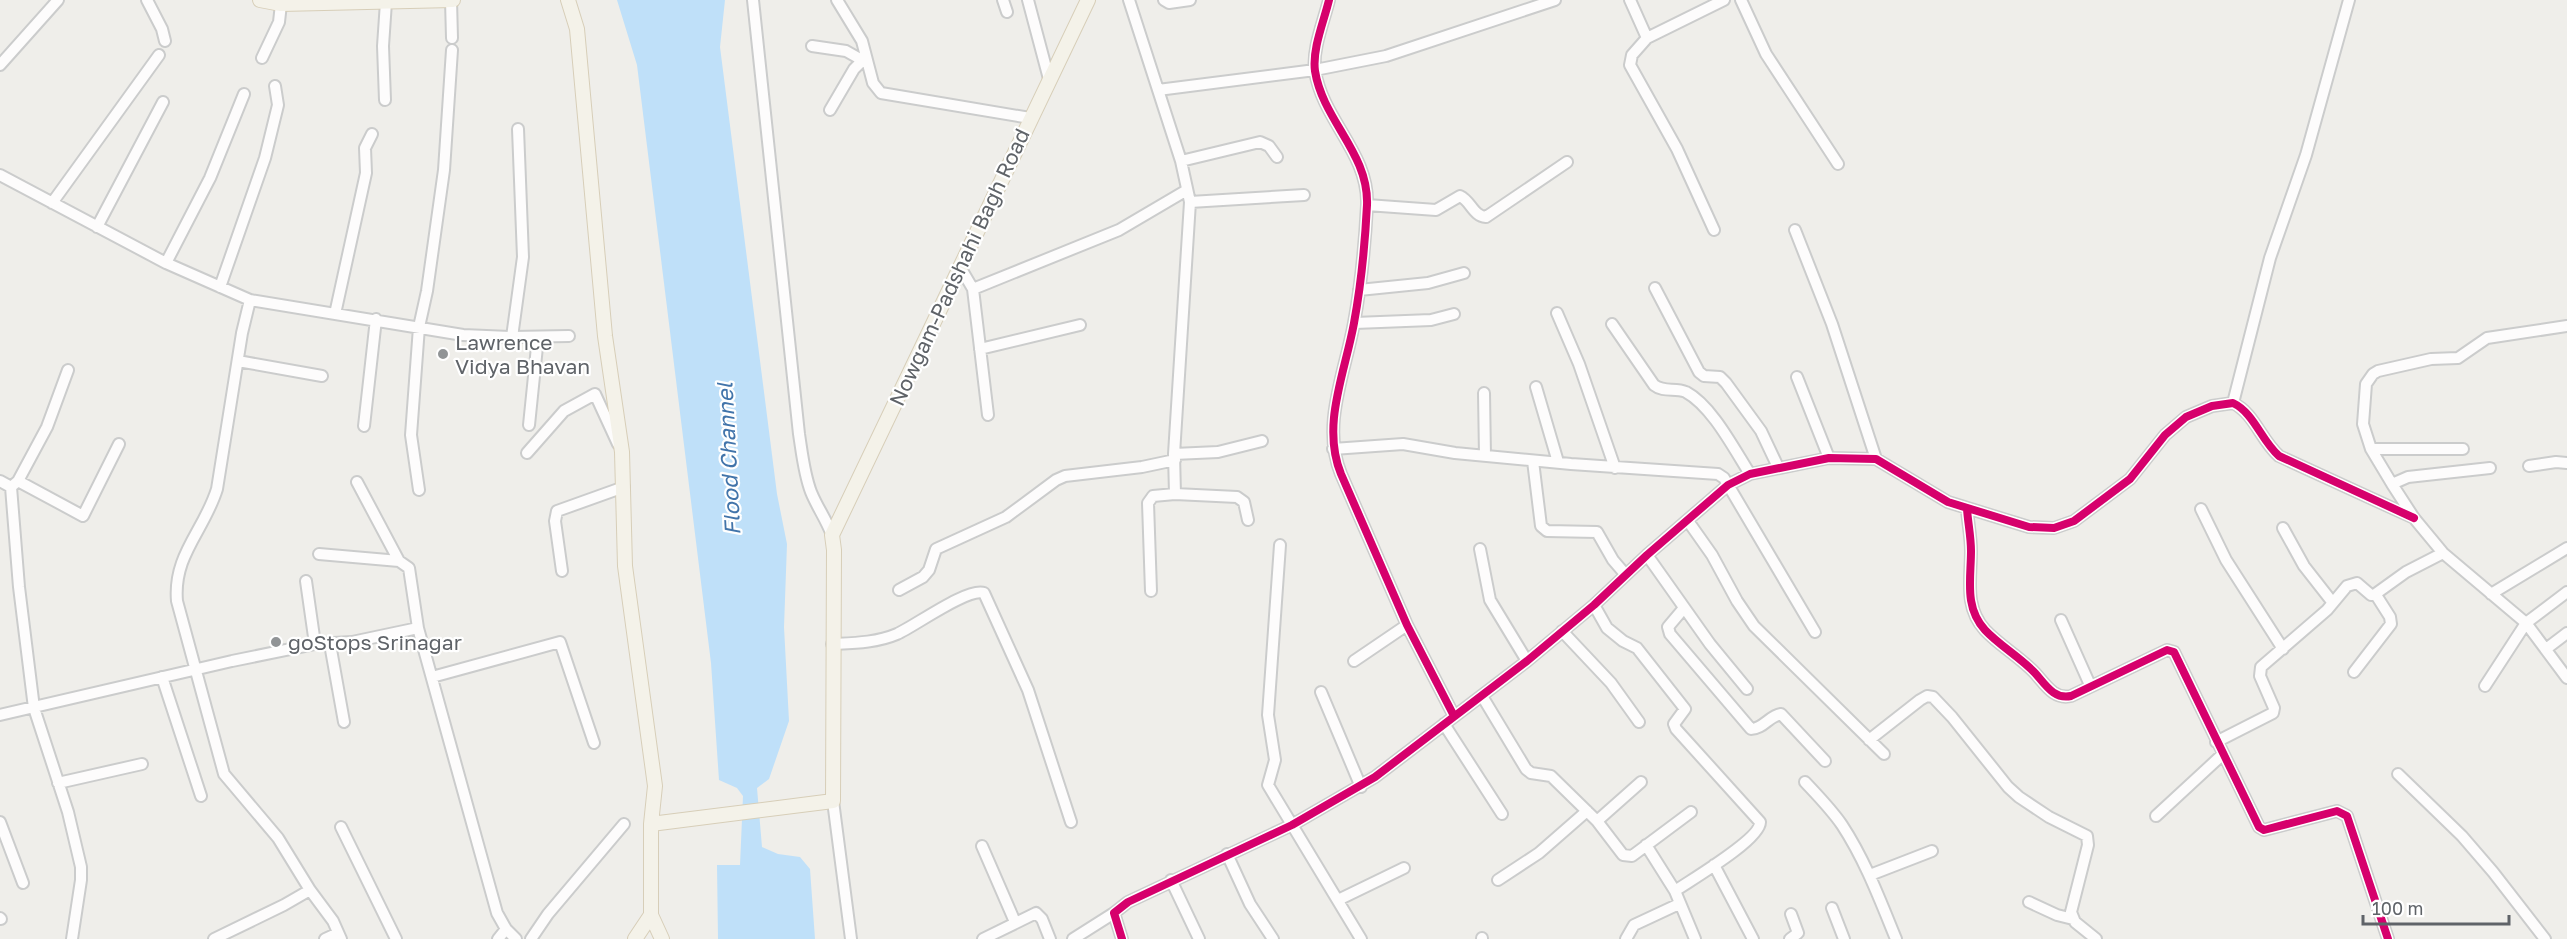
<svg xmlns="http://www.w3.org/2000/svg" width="2567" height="939" viewBox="0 0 2567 939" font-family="'Golos Text',sans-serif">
<rect width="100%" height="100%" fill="#efeeea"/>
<path fill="#bfe0f9" d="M617 0H725L720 47 777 494 787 544 784 627 789 721 769 779 757 788 762 847 778 854 800 857 810 869 815 939H718L717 865H740L743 796 737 788 719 780 711 663 637 65Z"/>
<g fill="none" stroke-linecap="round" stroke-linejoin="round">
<defs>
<path id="minor" d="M147 0 162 29 165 41
M451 0 452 38
M753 0 799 434C802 453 804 474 811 492 817 507 826 519 832 535
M837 0 862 41 873 83 881 93 1030 118
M1003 0 1007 12
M1028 0 1049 79
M1129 0 1181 161 1190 202 1174 454 1175 494 1153 496 1148 503 1151 591
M1164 0 1169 3 1190 0
M1329 0C1324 21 1312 49 1315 71 1323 121 1369 153 1367 205 1365 244 1361 285 1354 323 1345 373 1321 425 1341 474L1407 625 1454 716
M1630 0 1647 38 1632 55 1630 65 1677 149 1714 230
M1741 0 1766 54 1838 164
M1647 38 1724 0
M812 46 846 51 862 60
M262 58 279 22 281 4
M0 65 58 0
M1158 90 1315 70 1386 56 1555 0
M385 100 383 46 386 2
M830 110 854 69 866 57
M1181 161 1260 142 1269 146 1277 157
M0 175 166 263 250 300 463 335 512 337 569 336
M1190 202 1304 195
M52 203 159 55
M1367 205 1436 210 1460 196C1471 201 1473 216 1486 217L1567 162
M97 227 163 102
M1795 230 1832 324 1876 459
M166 263 210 178 244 94
M960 267 973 289 988 415
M220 287 265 158 278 105 275 86
M1655 288 1699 372 1704 376 1720 377 1726 383 1761 431 1778 467
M973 289 1119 230 1187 190
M1359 290 1428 283 1464 273
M250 300 242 333 217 489C204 531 173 555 177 601L224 774 278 838 310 890 333 921 341 939
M1557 313 1579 364 1615 468
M335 314 366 173 365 148 372 134
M1355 323 1431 320 1454 314
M1612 324 1654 385C1664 393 1675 387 1686 392 1712 406 1734 449 1750 474
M2567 326 2487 338 2458 358 2431 359 2378 371 2373 374 2366 384 2363 424 2371 449 2392 484 2414 518 2443 553 2526 623 2567 678
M512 337 523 257 518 129
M980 349 1080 325
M238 361 322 376
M1797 377 1829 458
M1536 387 1558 462
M1484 393 1485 456
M2233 403 2270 258 2306 155 2349 0
M529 425 538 337
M364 426 376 319
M1333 449 1403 444 1455 453 1571 464 1718 474 1724 478 1815 632
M2371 449H2463
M527 453 564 411 595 394 618 444
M1174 454 1218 452 1262 441
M1533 461 1541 526 1547 531 1597 532 1613 560 1625 574
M2529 466 2556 462 2567 463
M0 481 11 487 18 481 83 516 119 444
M18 481 47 427 68 370
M357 482 399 561
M2392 484 2408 477 2490 468
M11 487 19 587 34 708 68 812 81 867V880L72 939
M419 490 411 435 419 327 427 291 444 170 452 50
M1175 494 1237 497 1244 502 1248 520
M1967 509C1968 523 1971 537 1971 551 1971 579 1964 607 1985 630 2000 646 2020 657 2035 673 2045 684 2054 700 2071 696L2167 650 2174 652 2259 827 2264 830 2337 811 2347 816 2388 939
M2201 509 2226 560 2283 649
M1688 521 1712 555 1737 601 1754 626 1884 754
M2283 528 2304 566 2333 603
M1280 545 1268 715 1275 760 1268 785 1361 939
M1480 549 1490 600 1527 661
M319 554 399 561 409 568 418 628 497 913 506 929 516 939
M1647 555 1710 644 1747 689
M562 571 555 521 557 511 624 487
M306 581 315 644
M899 590 923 577 929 570 936 549 1006 517 1056 480 1065 476 1142 467 1175 460
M2491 594 2567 548
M1594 605 1607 628 1623 641 1637 648 1685 709 1674 724 1676 729 1760 822C1761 839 1691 880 1675 891
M1684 608 1668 627 1670 634 1751 729C1763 729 1769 716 1781 714L1825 761
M2061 620 2090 685
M1562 631 1611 683 1639 722
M330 644 344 722
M832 644C853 643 876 643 897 634 915 626 968 587 984 593L1028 690 1071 822
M2546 649 2567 633
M1354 661 1407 625
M2354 672 2391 624 2390 617 2376 595
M162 677 201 796
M432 677 560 642 594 743
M2485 686 2526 623 2567 592
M1321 692 1361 787
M1482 696 1526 769 1531 773 1551 776 1597 821 1623 855 1632 856 1691 812
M0 715 232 661 315 644 352 642 418 628
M1444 724 1502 814
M1869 740 1920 700 1927 696 1933 697 1952 717 2008 787 2019 797 2049 817 2087 836 2088 845 2071 912 2075 922 2096 939
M2216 742 2273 713 2274 708 2260 676 2261 667 2327 610 2347 586 2357 583 2371 595H2374L2406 572 2443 553
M2398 774 2462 836 2493 872 2545 939
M1805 782C1818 796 1831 809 1842 825 1865 860 1880 900 1896 939
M58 783 142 764
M833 801 851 939
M2156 816 2222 755
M1597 821 1641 782
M0 822 23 883
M341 827 396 939
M1646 845 1675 891 1695 939
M982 846 1015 922
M1227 854 1250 904 1273 939
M1714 865 1753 939
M1870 875 1932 851
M1171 880 1199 939
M1498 880 1539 853 1587 811
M1338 900 1404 868
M2029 902 2057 915 2073 919
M1832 908 1844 939
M0 918 1 919
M1482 938V939
M214 939 284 905 310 890
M325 939 338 933
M498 939 506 929
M531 939 548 914 624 824
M983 939 1036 913 1042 919 1050 939
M1073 939 1114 913
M1122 939 1114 913 1128 902 1292 825 1375 777 1527 661 1594 605 1647 555 1728 485 1750 474 1829 458 1876 459 1948 502 2029 527 2054 528 2074 521 2130 479 2165 435 2186 417 2212 406 2233 403C2254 413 2261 440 2279 456L2414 518
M1626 939 1634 925 1679 904
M1790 939 1798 933 1791 914"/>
<path id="major" d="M260 0 281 4 453 0
M568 0 577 29 605 336 622 452 625 566 655 786 651 824V915L635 939
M651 824 833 801 834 550 832 535 1088 0
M651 915 662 939"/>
</defs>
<use href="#minor" stroke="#cbcccc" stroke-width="14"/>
<use href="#major" stroke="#d7ceb8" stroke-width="16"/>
<use href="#minor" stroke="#fdfcfc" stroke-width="10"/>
<use href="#major" stroke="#f4f2e9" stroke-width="14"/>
<defs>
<path id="cycleway" d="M1329 0C1324 21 1312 49 1315 71 1323 121 1369 153 1367 205 1365 244 1361 285 1354 323 1345 373 1321 425 1341 474L1407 625 1454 716
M1967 509C1968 523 1971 537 1971 551 1971 579 1964 607 1985 630 2000 646 2020 657 2035 673 2045 684 2054 700 2071 696L2167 650 2174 652 2259 827 2264 830 2337 811 2347 816 2388 939
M1122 939 1114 913 1128 902 1292 825 1375 777 1527 661 1594 605 1647 555 1728 485 1750 474 1829 458 1876 459 1948 502 2029 527 2054 528 2074 521 2130 479 2165 435 2186 417 2212 406 2233 403C2254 413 2261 440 2279 456L2414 518"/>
</defs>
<use href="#cycleway" stroke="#fff" stroke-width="11"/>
<use href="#cycleway" stroke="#d6006c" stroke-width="8"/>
</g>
<g fill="#919496" stroke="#fff" stroke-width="2">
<circle cx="443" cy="354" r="6"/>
<circle cx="276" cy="642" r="6"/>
</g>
<g text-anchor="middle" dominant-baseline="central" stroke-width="4.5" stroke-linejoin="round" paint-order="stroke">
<g font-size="21" fill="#5f6368" stroke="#fff">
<text transform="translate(959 267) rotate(-65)">Nowgam-Padshahi Bagh Road</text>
</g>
<g font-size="21" fill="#5f6368" stroke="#fff" text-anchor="start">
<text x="455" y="342">Lawrence<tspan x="455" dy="24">Vidya Bhavan</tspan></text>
<text x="288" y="642">goStops Srinagar</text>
</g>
<g font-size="22" font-style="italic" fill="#4174aa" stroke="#fff">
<text transform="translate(728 459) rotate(-93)">Flood Channel</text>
</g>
</g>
<path d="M2363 915v9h146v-9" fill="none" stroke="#5f6368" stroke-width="3"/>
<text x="2372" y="915" font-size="18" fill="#5f6368" stroke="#ffffff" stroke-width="4.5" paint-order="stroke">100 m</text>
</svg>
